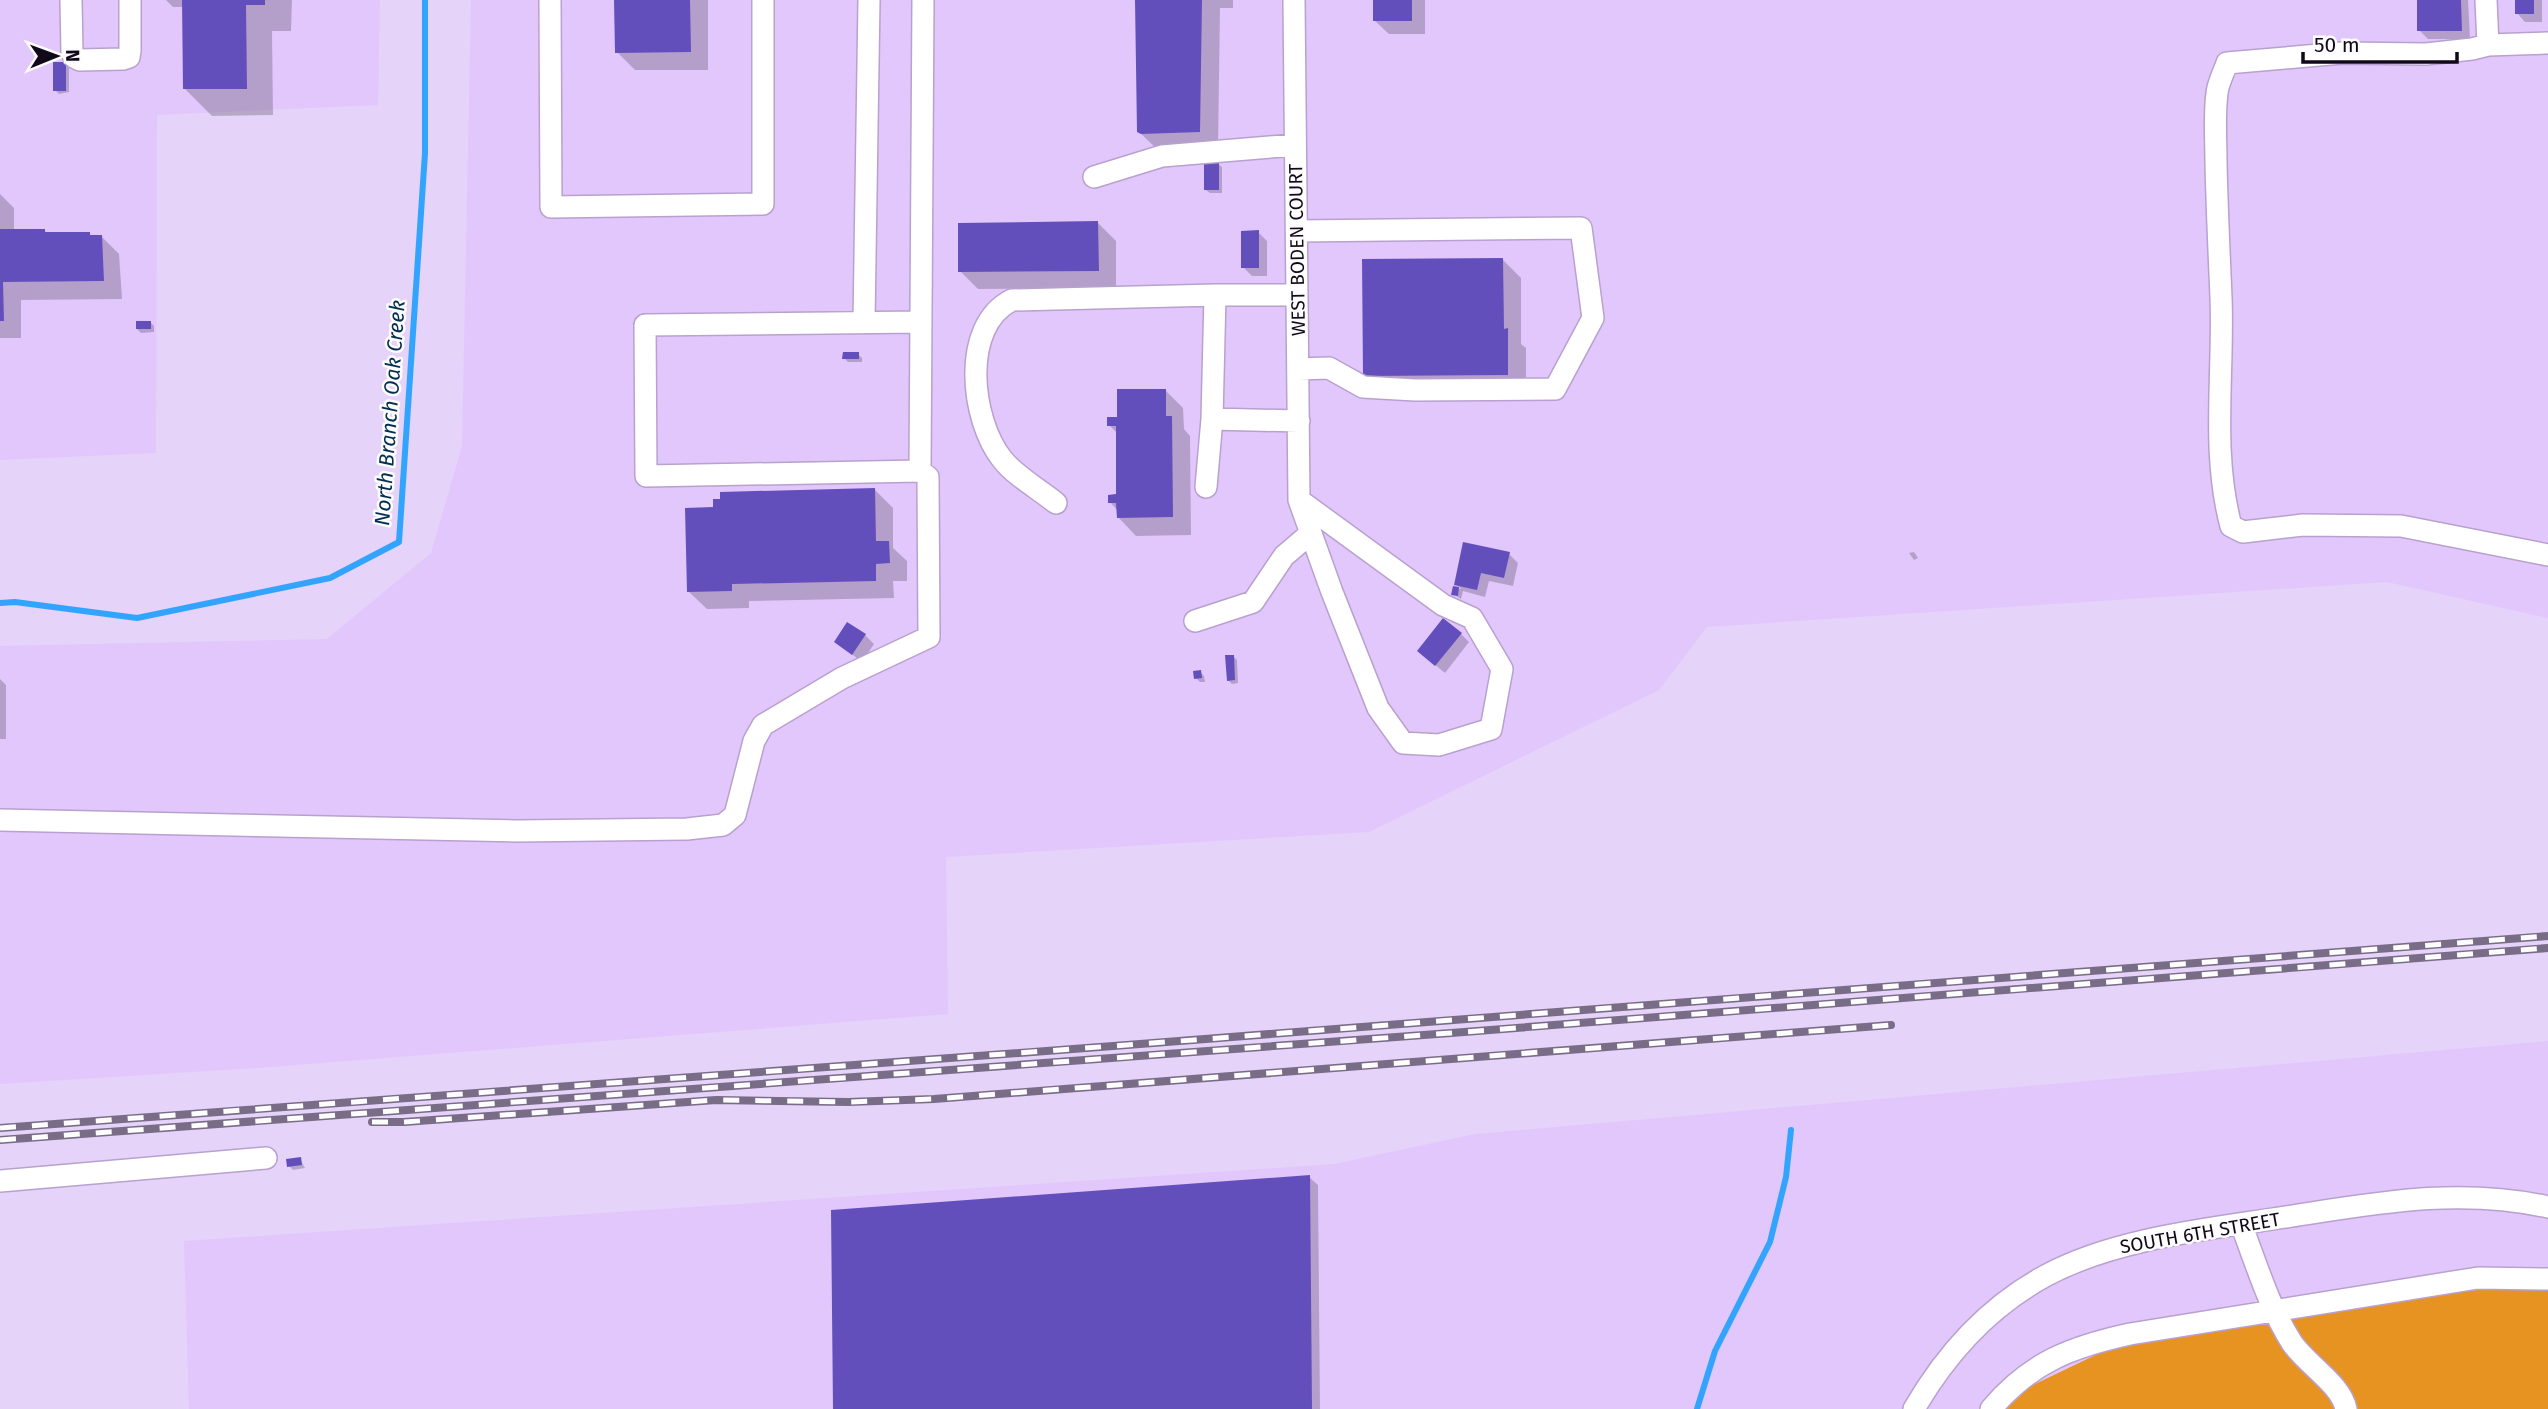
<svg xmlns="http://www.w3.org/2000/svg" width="2548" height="1409" viewBox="0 0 2548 1409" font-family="'Fira Sans',sans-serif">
<rect width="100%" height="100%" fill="#e5d3f9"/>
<path fill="#e2c7fd" d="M0 0H380L378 105 157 115 156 453 0 460Z
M471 0H2548V618L2387 582 1707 627 1659 690 1369 832 946 857 948 1014 258 1068 0 1084V646L327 639 431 553 462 446Z
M2548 1041V1409H189L184 1241 1334 1164 1475 1134Z"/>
<path fill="#e79322" d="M2508 1286 2548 1289V1409H2006L2031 1386 2108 1349 2414 1298Z"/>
<path fill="#0003" d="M166 0H292L291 31H272L273 115 212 116 185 89 183 7H173Z
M616 0H708V70H635L617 52Z
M1137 0H1233V8H1220L1218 149H1157L1138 131Z
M1375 0H1425V34H1389L1375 21Z
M2419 0H2468L2470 39H2428L2419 30Z
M2516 0H2542V22H2525L2517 13Z
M65 64 69 68V92L59 94 55 90Z
M1218 164 1222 167V193H1210L1206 190Z
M0 194 14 208V231H45L48 234H89L92 236H101L119 254 122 299 21 300V338H0Z
M1098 223 1116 241V288L978 289 960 271Z
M1258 232 1267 241V276H1252L1243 267Z
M1503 260 1521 278V344L1526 348V392L1383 393 1365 375Z
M150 322 154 326V332L141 333 137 329Z
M858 354 862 358V362H848L844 358Z
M1165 390 1183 408 1184 429 1190 436 1191 535 1136 536 1118 517V511L1110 502 1118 496 1117 433 1109 425Z
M875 490 893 508V548L907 561V581H893L894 598 749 601V608L707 609 688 591 715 509 722 500Z
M1914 552 1918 558 1914 560 1909 553Z
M1509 554 1518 563 1513 586 1489 581 1485 597 1463 591 1461 599 1453 594 1454 588 1461 589 1456 584Z
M1461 634 1469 642 1445 673 1428 659Z
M865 635 874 644 862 662 836 642Z
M1233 656 1237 660 1238 683 1232 684 1228 680Z
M1200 672 1204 676 1205 682H1200L1196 678Z
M0 679 6 685V739H0Z
M300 1159 305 1168 293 1170 289 1166Z
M1309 1177 1318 1185 1320 1409H834Z"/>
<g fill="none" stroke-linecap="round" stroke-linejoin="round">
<path stroke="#33a4fd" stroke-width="6" d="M0 603 15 602 137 618 330 578 399 542 425 153V0
M1697 1409 1715 1351 1770 1242 1786 1177 1791 1130"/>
</g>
<path fill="#634fbc" d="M182 0H265V5H246L247 89H183Z
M614 0H690L691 52 615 53Z
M1135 0H1202L1200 132 1141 134 1137 132Z
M1373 0H1412V21H1373Z
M2417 0H2461L2462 31H2417Z
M2515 0H2534V14H2515Z
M53 62H66V91H53Z
M1204 162H1219V190H1204Z
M1098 221 1099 271 958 272V223Z
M0 229H45V232H90V235H102L104 281 3 282 4 321H0Z
M1259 230V268H1241V231Z
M1503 258 1504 329 1508 328V375L1363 376 1362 259Z
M136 321H151V329H136Z
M843 352H859V359H842Z
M1117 389H1166V416H1172L1173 517 1117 518 1116 503H1108V495L1116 494V426H1107V417H1117Z
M875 488 876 541H889L890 563 876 564V581L732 584V591L687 592 685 508 713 507V499H720V492Z
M1463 542 1510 552 1504 578 1481 573 1477 590 1454 585Z
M1453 586 1459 587 1458 596 1451 595Z
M1443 618 1462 633 1435 666 1417 651Z
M847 622 866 634 852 655 834 642Z
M1225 655H1234L1235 680 1227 681Z
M1201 670 1202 678 1194 679 1193 671Z
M301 1157 302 1165 287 1167 286 1159Z
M1310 1175 1312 1409H833L831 1210Z"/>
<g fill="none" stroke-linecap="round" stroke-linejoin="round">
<defs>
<path id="minor" d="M71 0 72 52 74 57 80 60 123 59 129 57 130 51V0
M550 0 551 207 763 204V0
M1294 0 1299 500 1332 592 1378 708 1403 743 1439 745 1491 729 1502 669 1472 618 1443 605 1299 500
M2486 0 2488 45
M2548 43 2488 45 2472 49 2426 54 2342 53 2227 63C2224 72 2218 83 2217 93 2214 116 2216 140 2216 163 2217 208 2219 252 2221 297 2224 373 2211 452 2231 526L2243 532 2303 525 2401 526 2548 555
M1094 177 1162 156 1295 145
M1297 231 1581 228 1593 318 1555 389 1415 390 1363 387 1329 368 1298 369
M1297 295H1215L1212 419 1299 421
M864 322 869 0
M921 322 645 325 646 476 920 471 923 0
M1206 487 1212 419
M1056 503C1039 489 1015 476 1002 459 971 420 960 326 1012 300L1215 295
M1195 621 1253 602 1284 556 1311 533
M0 820 516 831 687 829 723 825 735 815 754 741 763 725 842 678 929 637 928 477 920 471
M0 1181 266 1158
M2241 1224C2256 1263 2269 1307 2292 1343 2307 1365 2341 1384 2346 1409
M1914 1409C1947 1352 1989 1306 2047 1275 2113 1240 2200 1230 2273 1219 2367 1205 2454 1186 2548 1207
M1991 1409C2031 1362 2071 1347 2130 1334L2478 1278 2548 1279"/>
</defs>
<use href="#minor" stroke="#b8a1ce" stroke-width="24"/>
<use href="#minor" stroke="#fff" stroke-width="21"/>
<defs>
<path id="rail" d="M372 1122H404L716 1100 848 1102 934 1099 1891 1025
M0 1128 1140 1044 2548 936
M0 1140 1451 1033 2548 948"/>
</defs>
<use href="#rail" stroke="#796c87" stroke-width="8"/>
<use href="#rail" stroke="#fcfcfc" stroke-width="5" stroke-dasharray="16" stroke-linecap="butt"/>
</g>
<g text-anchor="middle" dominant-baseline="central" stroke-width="5" stroke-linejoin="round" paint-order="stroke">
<g font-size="19" fill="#110919" stroke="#fcfcfc">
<text transform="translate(1297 250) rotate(-91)">WEST BODEN COURT</text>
<text transform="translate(2200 1233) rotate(-10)">SOUTH 6TH STREET</text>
</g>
<g font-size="21" font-style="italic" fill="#002d50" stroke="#fcfcfc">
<text transform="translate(390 413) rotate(-86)">North Branch Oak Creek</text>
</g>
</g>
<g transform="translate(56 56) rotate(89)" stroke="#fcfcfc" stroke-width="5" paint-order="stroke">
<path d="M0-5L12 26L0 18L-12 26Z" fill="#110919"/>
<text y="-10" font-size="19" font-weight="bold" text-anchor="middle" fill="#110919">N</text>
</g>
<path d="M2303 52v10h154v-10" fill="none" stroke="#110919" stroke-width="3.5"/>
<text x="2314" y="52" font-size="21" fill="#110919" stroke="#fcfcfc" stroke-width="5" paint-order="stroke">50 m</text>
</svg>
